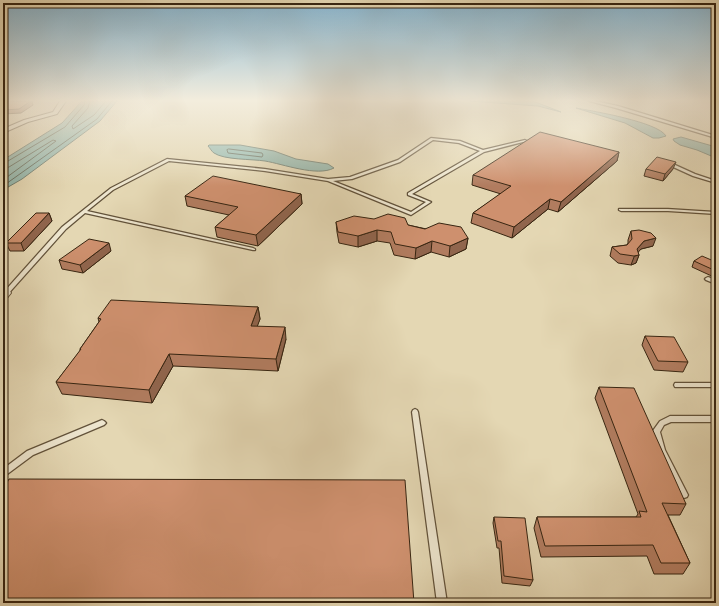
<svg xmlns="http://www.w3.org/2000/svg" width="719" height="606" viewBox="0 0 719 606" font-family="Vollkorn,serif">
<rect width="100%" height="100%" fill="#e4d7b3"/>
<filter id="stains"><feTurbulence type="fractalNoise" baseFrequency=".005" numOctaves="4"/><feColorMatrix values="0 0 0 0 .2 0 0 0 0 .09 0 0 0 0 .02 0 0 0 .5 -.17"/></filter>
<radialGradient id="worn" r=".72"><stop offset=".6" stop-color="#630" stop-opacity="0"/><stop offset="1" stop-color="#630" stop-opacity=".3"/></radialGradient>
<path fill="#95b9af" stroke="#6f7e70" d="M82 101H117L100 121 22 179 3 190V160L62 123Z
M470 101H533L561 112 538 106Z
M576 108C593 111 658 122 666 136L659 138H653L625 123Z
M681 137 716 147V158L697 150 680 145 674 141 673 139Z
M209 145H240L274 151 296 159 328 164 334 168C317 177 283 164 265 161 252 159 224 160 214 153 212 152 210 148 208 146Z"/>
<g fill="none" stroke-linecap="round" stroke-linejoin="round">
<path stroke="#666f60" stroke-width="1" d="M90 101 88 108 72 126 73 129 94 115 106 101
M229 149 262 153 263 155 262 157 228 153 227 150Z
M3 164 65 127 84 105 85 101
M3 169 9 167 53 140 56 141 3 180
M3 186 97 119 112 101"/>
<defs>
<path id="lane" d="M589 101H595L618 106 716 136V138L616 108Z
M431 138 460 141 483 150 525 140 527 141 484 152 412 194 431 202 411 215 328 181 265 171 169 161 113 190 87 211 253 248 255 249V250H253L85 213 66 229 8 294H4L3 293 62 227 111 188 167 159 265 169 328 179 350 177 398 160ZM433 140 459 143 480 151 408 193V195L426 202 411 212 333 181 352 179 400 162Z
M671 164H673L695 174 716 181V183L693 176 671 166Z
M619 209H668L716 212V214L668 211H621L619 210Z
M708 277 716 280V284L706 280 705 279 706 278Z
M675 383H716V387H675L674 385Z
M415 409 417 410 418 412 447 603H437L412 412 413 410Z
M670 416H716V422H671L664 425 660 432 665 450 688 495 687 497 684 498 681 497 657 450 652 432 660 421Z
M102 420 104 421 106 423 104 425 33 455 6 475 3 476V469L27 451Z"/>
<path id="street" d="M60 101H66L57 114 28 122 3 133V129L24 120 53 112Z
M3 289 10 291 11 293 7 298 3 299Z"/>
</defs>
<use href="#lane" stroke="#62523a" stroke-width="2.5"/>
<use href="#street" stroke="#62523a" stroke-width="2"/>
<use href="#lane" fill="#ede5ce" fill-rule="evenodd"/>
<use href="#street" fill="#ede5ce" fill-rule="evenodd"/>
</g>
<path fill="#b17c5f" stroke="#372511" d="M619 152 617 161 558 212 548 209 512 238 471 223 473 213 501 194 472 185 473 175Z
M646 169H673L663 181 644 176Z
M301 194 302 204 258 246 217 237 215 227 229 215 187 206 185 196Z
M49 213 52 221 24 251H10L6 243Z
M336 222 408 225 468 238 466 249 449 257 431 252 415 259 394 255 390 243 377 241 358 247 339 243 337 232Z
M631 231 653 246 641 249 638 252 639 255 636 263 631 265 618 263 610 256 612 247 627 245 628 243V240Z
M111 251 83 273 62 269 59 260Z
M694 261 716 262V278L692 267Z
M258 307 260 319 257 326 286 339 278 371 173 366 152 403 62 394 56 382 80 351V349L99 322 98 318Z
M645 336 688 362 683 372 654 370 642 345Z
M599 387 686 504 680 515H668L690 563 683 574H654L647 556 541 557 534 528 537 517H636L638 514 595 398Z
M494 517 533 580 530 586 502 583 499 548H497L493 523Z"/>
<path fill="#90654d" stroke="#372511" d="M31 101H32L33 105 21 113 3 114V110Z
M619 152 617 161 558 212 561 202Z
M676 162 673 169 663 181 665 174Z
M301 194 302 204 258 246 256 235Z
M550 199 548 209 512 238 514 227Z
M49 213 52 221 24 251 21 243Z
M377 230V241L358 247V236Z
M468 238 466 249 449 257 450 246Z
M656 238 653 246 641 249 635 256 639 255 636 263 631 265 637 249 644 241Z
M432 241 431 252 415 259 416 248Z
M109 243 111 251 83 273 80 265Z
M258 307 260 319 253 338 251 326Z
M285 327 286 339 278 371 276 359Z
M169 354 173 366 152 403 149 390Z"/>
<path fill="#ce906e" stroke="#372511" d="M3 101H31L19 109 3 110Z
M540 132 619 152 561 202 550 199 514 227 473 213 511 186 473 175Z
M657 157 676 162 665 174 646 169Z
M213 176 301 194 256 235 215 227 238 207 185 196Z
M36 213H49L21 243H6Z
M388 214 405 218 408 225 425 229 439 223 461 227 468 238 450 246 432 241 416 248 395 244 391 232 377 230 358 236 338 232 336 222 354 216 374 219Z
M639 230 651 233 656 238 644 241 637 249 639 255 634 256 620 254 612 247 627 245 632 239 631 231Z
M89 239 109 243 80 265 59 260Z
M702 256 716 262V271L694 261Z
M111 300 258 307 251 326 285 327 276 359 169 354 149 390 56 382 81 349H80L101 319 98 318Z
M645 336 674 337 688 362 658 361Z
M599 387 634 388 686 504 662 503 690 563H661L653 545 545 546 537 517H641L639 511 647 512Z
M9 479 405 480 414 603H3V490Z
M494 517 525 518 533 580 504 576 501 541H498Z"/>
<linearGradient id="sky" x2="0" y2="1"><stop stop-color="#87b6d1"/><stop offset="0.54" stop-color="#f3eddd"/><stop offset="1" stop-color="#f3eddd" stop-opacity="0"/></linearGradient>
<rect width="719" height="186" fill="url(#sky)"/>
<rect width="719" height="606" fill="none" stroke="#e4d7b3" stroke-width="16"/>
<rect x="4" y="4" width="711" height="598" fill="none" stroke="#372511" stroke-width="2"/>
<rect x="8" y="8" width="703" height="590" fill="none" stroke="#372511"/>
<rect width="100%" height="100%" filter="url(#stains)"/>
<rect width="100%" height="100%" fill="url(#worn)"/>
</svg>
